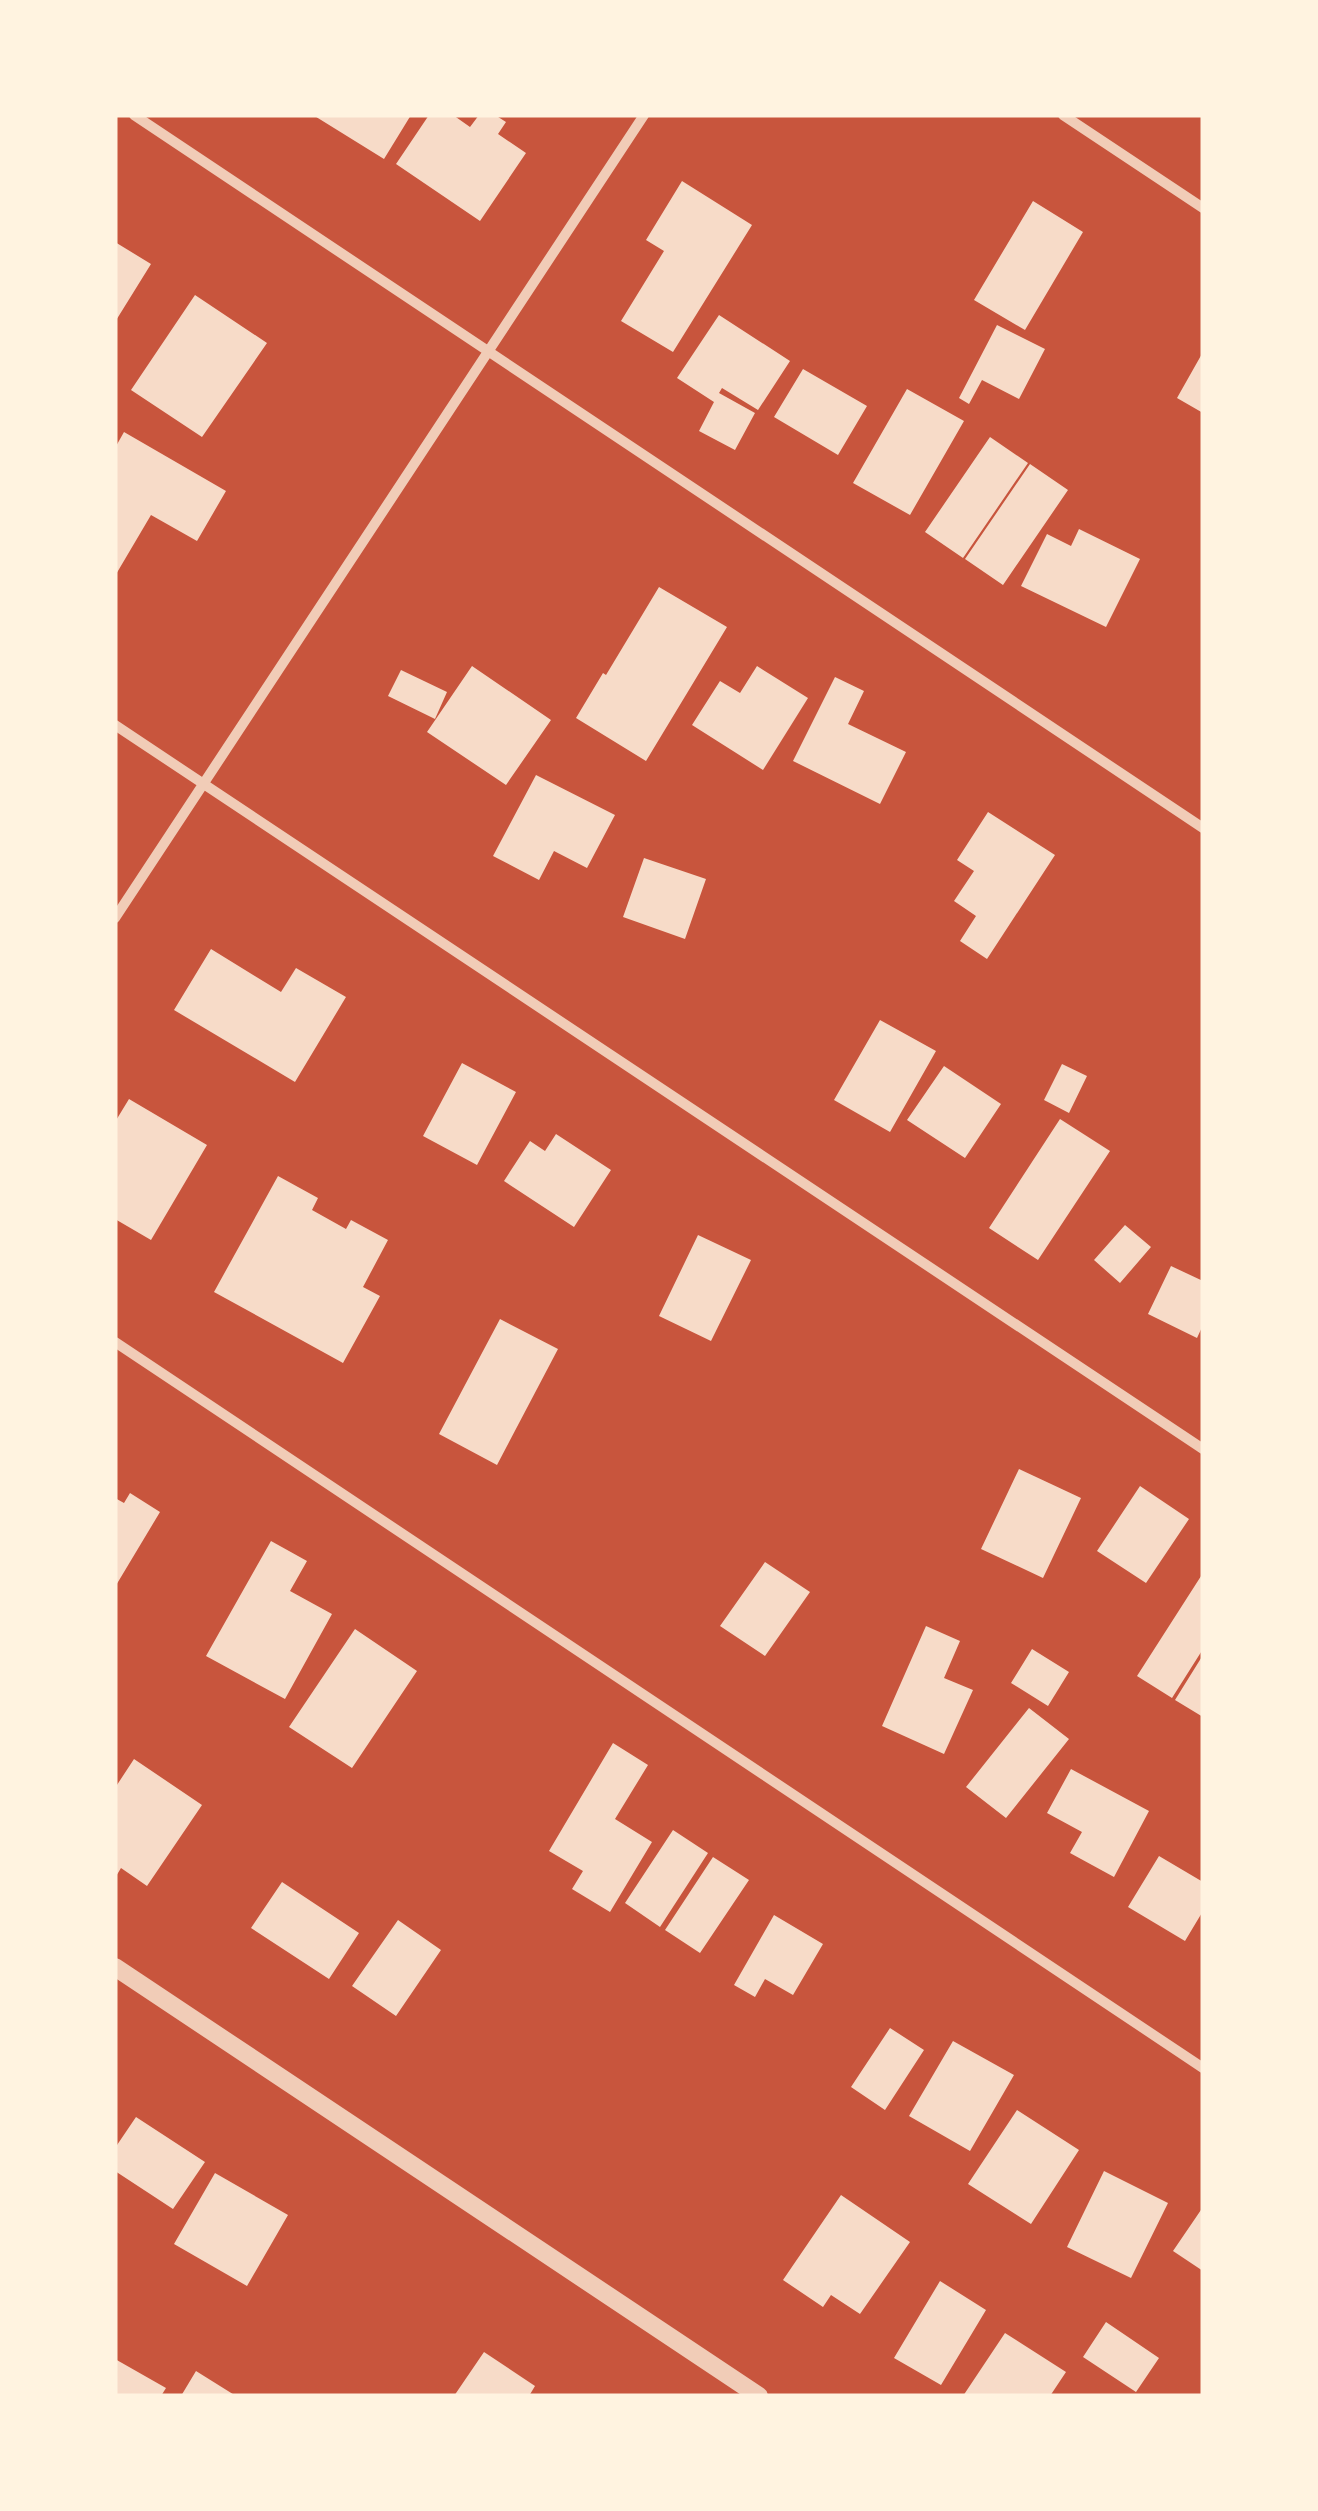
<svg xmlns="http://www.w3.org/2000/svg" width="1318" height="2511" viewBox="0 0 1318 2511" font-family="'Alegreya Sans',sans-serif">
<rect width="100%" height="100%" fill="#c8553d"/>
<path fill="#f7dbc8" d="M313 115H411L384 159Z
M429 115H453L470 127 479 115H495L506 122 498 134 526 153 480 221 396 164Z
M682 181 752 225 673 352 621 321 664 251 646 240Z
M1033 201 1083 232 1025 330 974 300Z
M115 242 151 264 115 322Z
M195 295 267 343 202 437 131 390Z
M719 315 790 361 758 410 722 388 719 393 755 413 735 450 699 431 714 402 677 378Z
M997 325 1045 349 1019 399 982 380 969 404 959 398Z
M1203 352V413L1177 398Z
M803 369 867 406 838 455 774 417Z
M907 389 964 421 910 515 853 483Z
M124 432 226 491 197 541 151 515 115 576V448Z
M990 437 1028 463 963 558 925 532Z
M1030 464 1068 490 1003 585 965 559Z
M1079 529 1140 559 1106 627 1021 586 1047 534 1071 546Z
M659 587 727 627 646 761 576 718 603 673 606 675Z
M472 666 551 720 506 785 427 732Z
M757 666 808 698 763 770 692 725 720 681 740 693Z
M401 670 447 692 435 719 388 696Z
M835 677 864 691 848 724 906 752 880 804 793 761Z
M536 775 615 815 587 868 554 851 539 880 493 856Z
M988 812 1055 855 987 959 960 941 976 916 954 901 974 871 957 860Z
M644 858 706 879 685 939 623 917Z
M211 949 281 992 296 968 346 997 295 1082 174 1010Z
M880 1020 936 1051 890 1132 834 1100Z
M462 1063 516 1092 477 1165 423 1136Z
M1062 1064 1087 1076 1069 1113 1044 1100Z
M944 1066 1001 1104 965 1158 907 1120Z
M129 1099 207 1145 151 1240 115 1219V1122Z
M1060 1119 1110 1151 1038 1260 989 1228Z
M556 1134 611 1170 574 1227 504 1181 530 1141 545 1151Z
M278 1176 318 1198 312 1210 346 1229 351 1220 388 1240 363 1287 380 1296 343 1363 214 1292Z
M1125 1225 1151 1247 1120 1283 1094 1260Z
M698 1235 751 1260 711 1341 659 1316Z
M1171 1266 1203 1281V1325L1197 1338 1148 1314Z
M500 1319 558 1349 497 1465 439 1434Z
M1019 1469 1081 1498 1043 1578 981 1549Z
M1140 1486 1189 1519 1146 1583 1097 1551Z
M130 1493 160 1512 115 1587V1498L124 1503Z
M271 1541 307 1561 290 1591 332 1614 285 1699 206 1656Z
M765 1562 810 1592 765 1656 720 1626Z
M1203 1573V1649L1172 1698 1137 1676Z
M926 1626 960 1641 944 1678 973 1690 944 1754 882 1726Z
M355 1629 417 1671 352 1768 289 1727Z
M1032 1649 1069 1672 1048 1706 1011 1683Z
M1203 1655V1717L1175 1700Z
M1029 1708 1069 1739 1006 1818 966 1787Z
M613 1743 648 1765 615 1819 652 1842 610 1912 572 1889 583 1871 549 1851Z
M134 1759 202 1805 147 1886 121 1868 115 1878V1788Z
M1071 1769 1149 1811 1114 1877 1070 1853 1082 1832 1047 1813Z
M673 1830 708 1853 660 1927 625 1903Z
M1159 1856 1203 1882V1911L1185 1941 1128 1907Z
M713 1857 749 1880 700 1953 665 1930Z
M282 1882 359 1933 329 1979 251 1928Z
M774 1915 823 1944 793 1995 765 1979 755 1997 734 1985Z
M398 1920 441 1950 396 2016 352 1986Z
M890 2028 924 2050 885 2110 851 2087Z
M953 2041 1014 2075 970 2151 909 2116Z
M1017 2110 1079 2150 1031 2224 968 2184Z
M136 2117 205 2162 173 2209 115 2171V2148Z
M1104 2171 1168 2203 1131 2278 1067 2247Z
M215 2173 288 2215 247 2286 174 2244Z
M841 2195 910 2242 860 2314 831 2295 823 2307 783 2280Z
M1203 2207V2271L1173 2251Z
M940 2281 986 2310 941 2385 894 2358Z
M1106 2322 1159 2358 1136 2392 1083 2357Z
M1005 2333 1066 2372 1050 2396H963Z
M484 2352 535 2386 529 2396H454Z
M115 2359 166 2388 161 2396H115Z
M196 2371 236 2396H181Z"/>
<g fill="none" stroke-linecap="round" stroke-linejoin="round">
<path stroke="#f1ccb7" stroke-width="10" d="M134 115 1203 828
M1063 115 1203 208
M115 725 1203 1449
M115 918 644 115
M115 1342 1203 2068"/>
<path stroke="#f1ccb7" stroke-width="18" d="M115 1967 759 2396"/>
</g>
<rect width="1318" height="2511" fill="none" stroke="#fff3e0" stroke-width="235"/>
</svg>
